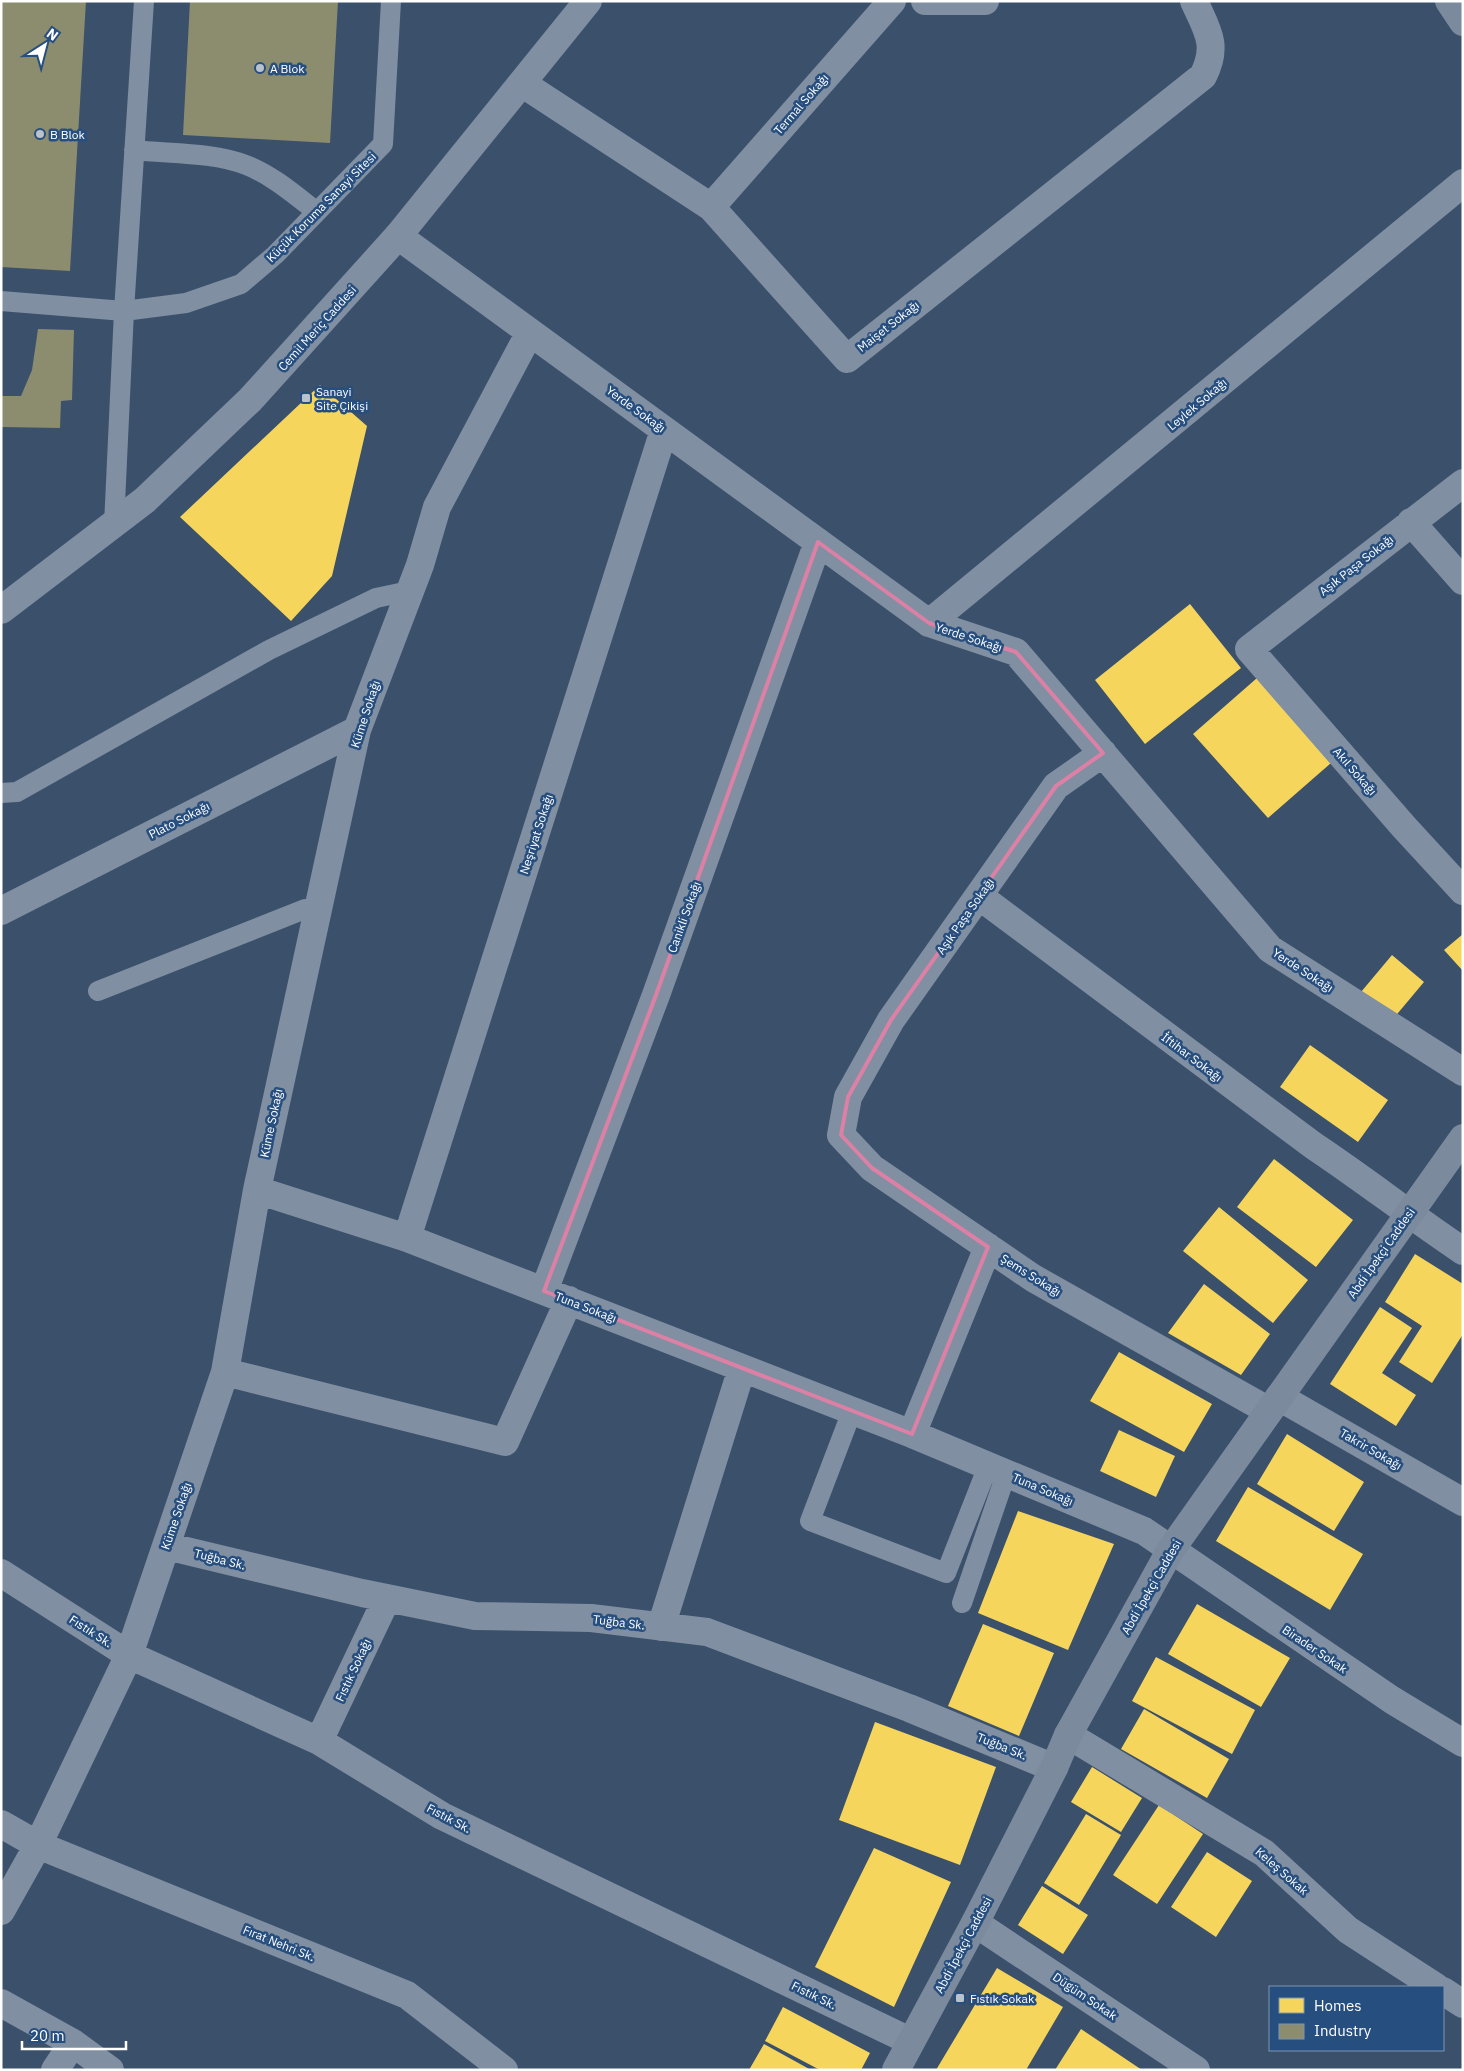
<svg xmlns="http://www.w3.org/2000/svg" width="1464" height="2071" viewBox="0 0 1464 2071" font-family="'IBM Plex Sans',sans-serif">
<rect width="100%" height="100%" fill="#3a506b"/>
<path fill="#f6d55c" d="M320 385 367 426 332 576 291 621 180 517Z
M1190 604 1241 668 1145 744 1095 680Z
M1257 678 1331 763 1268 818 1193 734Z
M1463 934V971L1444 950Z
M1392 955 1424 982 1393 1019 1361 992Z
M1310 1045 1388 1100 1358 1142 1280 1087Z
M1274 1159 1353 1220 1316 1267 1237 1207Z
M1219 1207 1308 1280 1273 1323 1183 1251Z
M1415 1254 1463 1284V1334L1432 1383 1399 1362 1422 1326 1385 1302Z
M1204 1284 1270 1334 1241 1375 1168 1333Z
M1380 1307 1412 1328 1382 1373 1416 1395 1396 1426 1330 1384Z
M1119 1352 1212 1404 1184 1452 1090 1401Z
M1119 1430 1175 1456 1156 1497 1100 1471Z
M1287 1434 1364 1482 1334 1531 1257 1484Z
M1248 1487 1363 1554 1330 1610 1216 1541Z
M1018 1511 1114 1544 1068 1650 978 1613Z
M1197 1604 1290 1658 1261 1707 1168 1654Z
M983 1624 1054 1653 1019 1736 948 1706Z
M1156 1657 1255 1710 1232 1754 1132 1701Z
M1144 1709 1229 1759 1207 1798 1121 1749Z
M875 1722 996 1767 960 1865 839 1820Z
M1092 1767 1142 1798 1121 1832 1071 1802Z
M1159 1805 1203 1834 1157 1904 1113 1875Z
M1086 1814 1121 1835 1079 1905 1044 1883Z
M874 1848 951 1882 894 2007 815 1967Z
M1207 1852 1252 1881 1216 1937 1171 1907Z
M1042 1886 1088 1915 1063 1954 1018 1925Z
M997 1968 1063 2007 1026 2070H936Z
M783 2007 870 2053 861 2070H820L765 2041Z
M1081 2029 1142 2070H1055Z
M764 2044 811 2070H749Z"/>
<path fill="#8c8c6e" d="M1 1H86L70 271 1 267Z
M190 1H338L330 143 183 135Z
M38 329 74 330 72 400 61 401 60 428 1 427V396H21L32 370Z"/>
<g fill="none" stroke-linecap="round" stroke-linejoin="round">
<path stroke="#808fa1" stroke-width="20" d="M134 150C170 154 212 152 246 165 272 175 295 195 317 212
M1 301 124 311 186 303 241 284 275 255 383 144 391 1
M114 525 124 311 144 1
M1 793 17 792 269 650 376 598 409 591
M98 991 305 909 317 911
M852 1411 810 1521 946 1573 988 1466
M962 1603 1006 1474"/>
<path stroke="#808fa1" stroke-width="28" d="M523 84 711 207 847 359 1203 76C1219 45 1207 30 1194 1
M711 207 892 1
M398 236 929 623 1016 652 1270 949 1463 1072
M1463 483 1249 649 1404 827 1463 891
M1411 522 1463 581
M929 623 1463 183
M1103 753 1056 786 891 1020 848 1097 841 1135 872 1168 1033 1278 1269 1411
M979 896 1314 1146C1365 1180 1412 1217 1463 1251
M1 911 357 730
M257 1190 407 1238 912 1434 1144 1531 1392 1700 1463 1743
M407 1238 664 430
M544 1291 656 995 818 542
M225 1372 505 1442 569 1300
M1279 1397 1463 1502
M912 1434 988 1247
M166 1546 362 1593 475 1616 591 1618 707 1632 909 1708 1054 1768
M1 1573 129 1655 319 1741 442 1816 910 2041
M661 1627 742 1368
M1068 1735 1264 1853 1348 1930 1436 1987
M319 1741 387 1598
M1 1824 38 1845 407 1995 504 2070
M1 1911 38 1845 129 1655 225 1372 257 1190 357 730 420 565 437 507 530 332
M975 1923 1196 2070
M1443 1991 1463 2004
M1 2003 73 2043 110 2070
M55 2070 73 2043"/>
<path stroke="#808fa1" stroke-width="28" d="M925 1H985
M1 610 145 500 250 400 398 236 588 1"/>
<path stroke="#7b8b9d" stroke-width="28" d="M1449 1 1463 22
M896 2070 975 1923 1054 1768 1068 1735 1170 1551 1463 1138"/>
</g>
<path fill="none" stroke="#dd80a5" stroke-width="4" stroke-linejoin="round" d="M818 542 929 623 1016 652 1103 753 1056 786 891 1020 848 1097 841 1135 872 1168 988 1247 912 1434 544 1291 656 995Z"/>
<g fill="#bac2cb" stroke="#264e7f" stroke-width="2">
<circle cx="260" cy="68" r="5"/>
<circle cx="40" cy="134" r="5"/>
<rect x="301" y="393" width="10" height="10" rx="2.5"/>
<rect x="955" y="1993" width="10" height="10" rx="2.5"/>
</g>
<g text-anchor="middle" dominant-baseline="central" stroke-width="5" stroke-linejoin="round" paint-order="stroke">
<g font-size="12" fill="#fff" stroke="#264e7f" text-anchor="start">
<text x="270" y="68">A Blok</text>
<text x="50" y="134">B Blok</text>
<text x="316" y="391">Sanayi<tspan x="316" dy="14">Site Çikişi</tspan></text>
<text x="970" y="1998">Fıstık Sokak</text>
</g>
<g font-size="12" fill="#fff" stroke="#264e7f">
<text transform="translate(801 104) rotate(-49)">Termal Sokağı</text>
<text transform="translate(321 207) rotate(-45)">Küçük Koruma Sanayi Sitesi</text>
<text transform="translate(888 326) rotate(-38)">Maişet Sokağı</text>
<text transform="translate(317 328) rotate(-48)">Cemil Meriç Caddesi</text>
<text transform="translate(1197 404) rotate(-40)">Leylek Sokağı</text>
<text transform="translate(636 409) rotate(36)">Yerde Sokağı</text>
<text transform="translate(1356 565) rotate(-38)">Aşık Paşa Sokağı</text>
<text transform="translate(969 637) rotate(18)">Yerde Sokağı</text>
<text transform="translate(365 714) rotate(-72)">Küme Sokağı</text>
<text transform="translate(1355 771) rotate(49)">Akıl Sokağı</text>
<text transform="translate(179 820) rotate(-27)">Plato Sokağı</text>
<text transform="translate(536 834) rotate(-72)">Neşriyat Sokağı</text>
<text transform="translate(965 916) rotate(-55)">Aşık Paşa Sokağı</text>
<text transform="translate(684 917) rotate(-70)">Canikli Sokağı</text>
<text transform="translate(1303 970) rotate(33)">Yerde Sokağı</text>
<text transform="translate(1192 1057) rotate(37)">İftihar Sokağı</text>
<text transform="translate(271 1123) rotate(-78)">Küme Sokağı</text>
<text transform="translate(1381 1253) rotate(-55)">Abdi İpekçi Caddesi</text>
<text transform="translate(1031 1275) rotate(32)">Şems Sokağı</text>
<text transform="translate(586 1307) rotate(21)">Tuna Sokağı</text>
<text transform="translate(1371 1449) rotate(30)">Takrir Sokağı</text>
<text transform="translate(1043 1489) rotate(23)">Tuna Sokağı</text>
<text transform="translate(176 1516) rotate(-71)">Küme Sokağı</text>
<text transform="translate(220 1559) rotate(14)">Tuğba Sk.</text>
<text transform="translate(1151 1587) rotate(-60)">Abdi İpekçi Caddesi</text>
<text transform="translate(619 1622) rotate(7)">Tuğba Sk.</text>
<text transform="translate(91 1631) rotate(33)">Fıstık Sk.</text>
<text transform="translate(1315 1649) rotate(34)">Birader Sokak</text>
<text transform="translate(353 1670) rotate(-65)">Fıstık Sokağı</text>
<text transform="translate(1002 1746) rotate(22)">Tuğba Sk.</text>
<text transform="translate(449 1818) rotate(28)">Fıstık Sk.</text>
<text transform="translate(1282 1871) rotate(41)">Keleş Sokak</text>
<text transform="translate(279 1943) rotate(22)">Fırat Nehri Sk.</text>
<text transform="translate(963 1945) rotate(-62)">Abdi İpekçi Caddesi</text>
<text transform="translate(814 1995) rotate(26)">Fıstık Sk.</text>
<text transform="translate(1085 1996) rotate(34)">Dügüm Sokak</text>
</g>
</g>
<rect width="1464" height="2071" fill="none" stroke="#ffffff" stroke-width="5"/>
<rect x="1269" y="1986" width="175" height="65" fill="#264e7f" stroke="#7d95b2"/>
<rect x="1279" y="1998" width="25" height="15" fill="#f6d55c" stroke="#7d95b2"/>
<text x="1314" y="2011" font-size="15" fill="#ffffff">Homes</text>
<rect x="1279" y="2024" width="25" height="15" fill="#8c8c6e" stroke="#7d95b2"/>
<text x="1314" y="2036" font-size="15" fill="#ffffff">Industry</text>
<g transform="translate(45 45) rotate(36)" stroke="#264e7f" stroke-width="4" paint-order="stroke">
<path d="M0-4L9 19L0 12L-9 19Z" fill="#ffffff"/>
<text y="-8" font-size="14" font-weight="bold" text-anchor="middle" fill="#ffffff">N</text>
</g>
<path d="M22 2041v8h104v-8" fill="none" stroke="#ffffff" stroke-width="2.5"/>
<text x="30" y="2041" font-size="15" fill="#ffffff" stroke="#264e7f" stroke-width="4" paint-order="stroke">20 m</text>
</svg>
